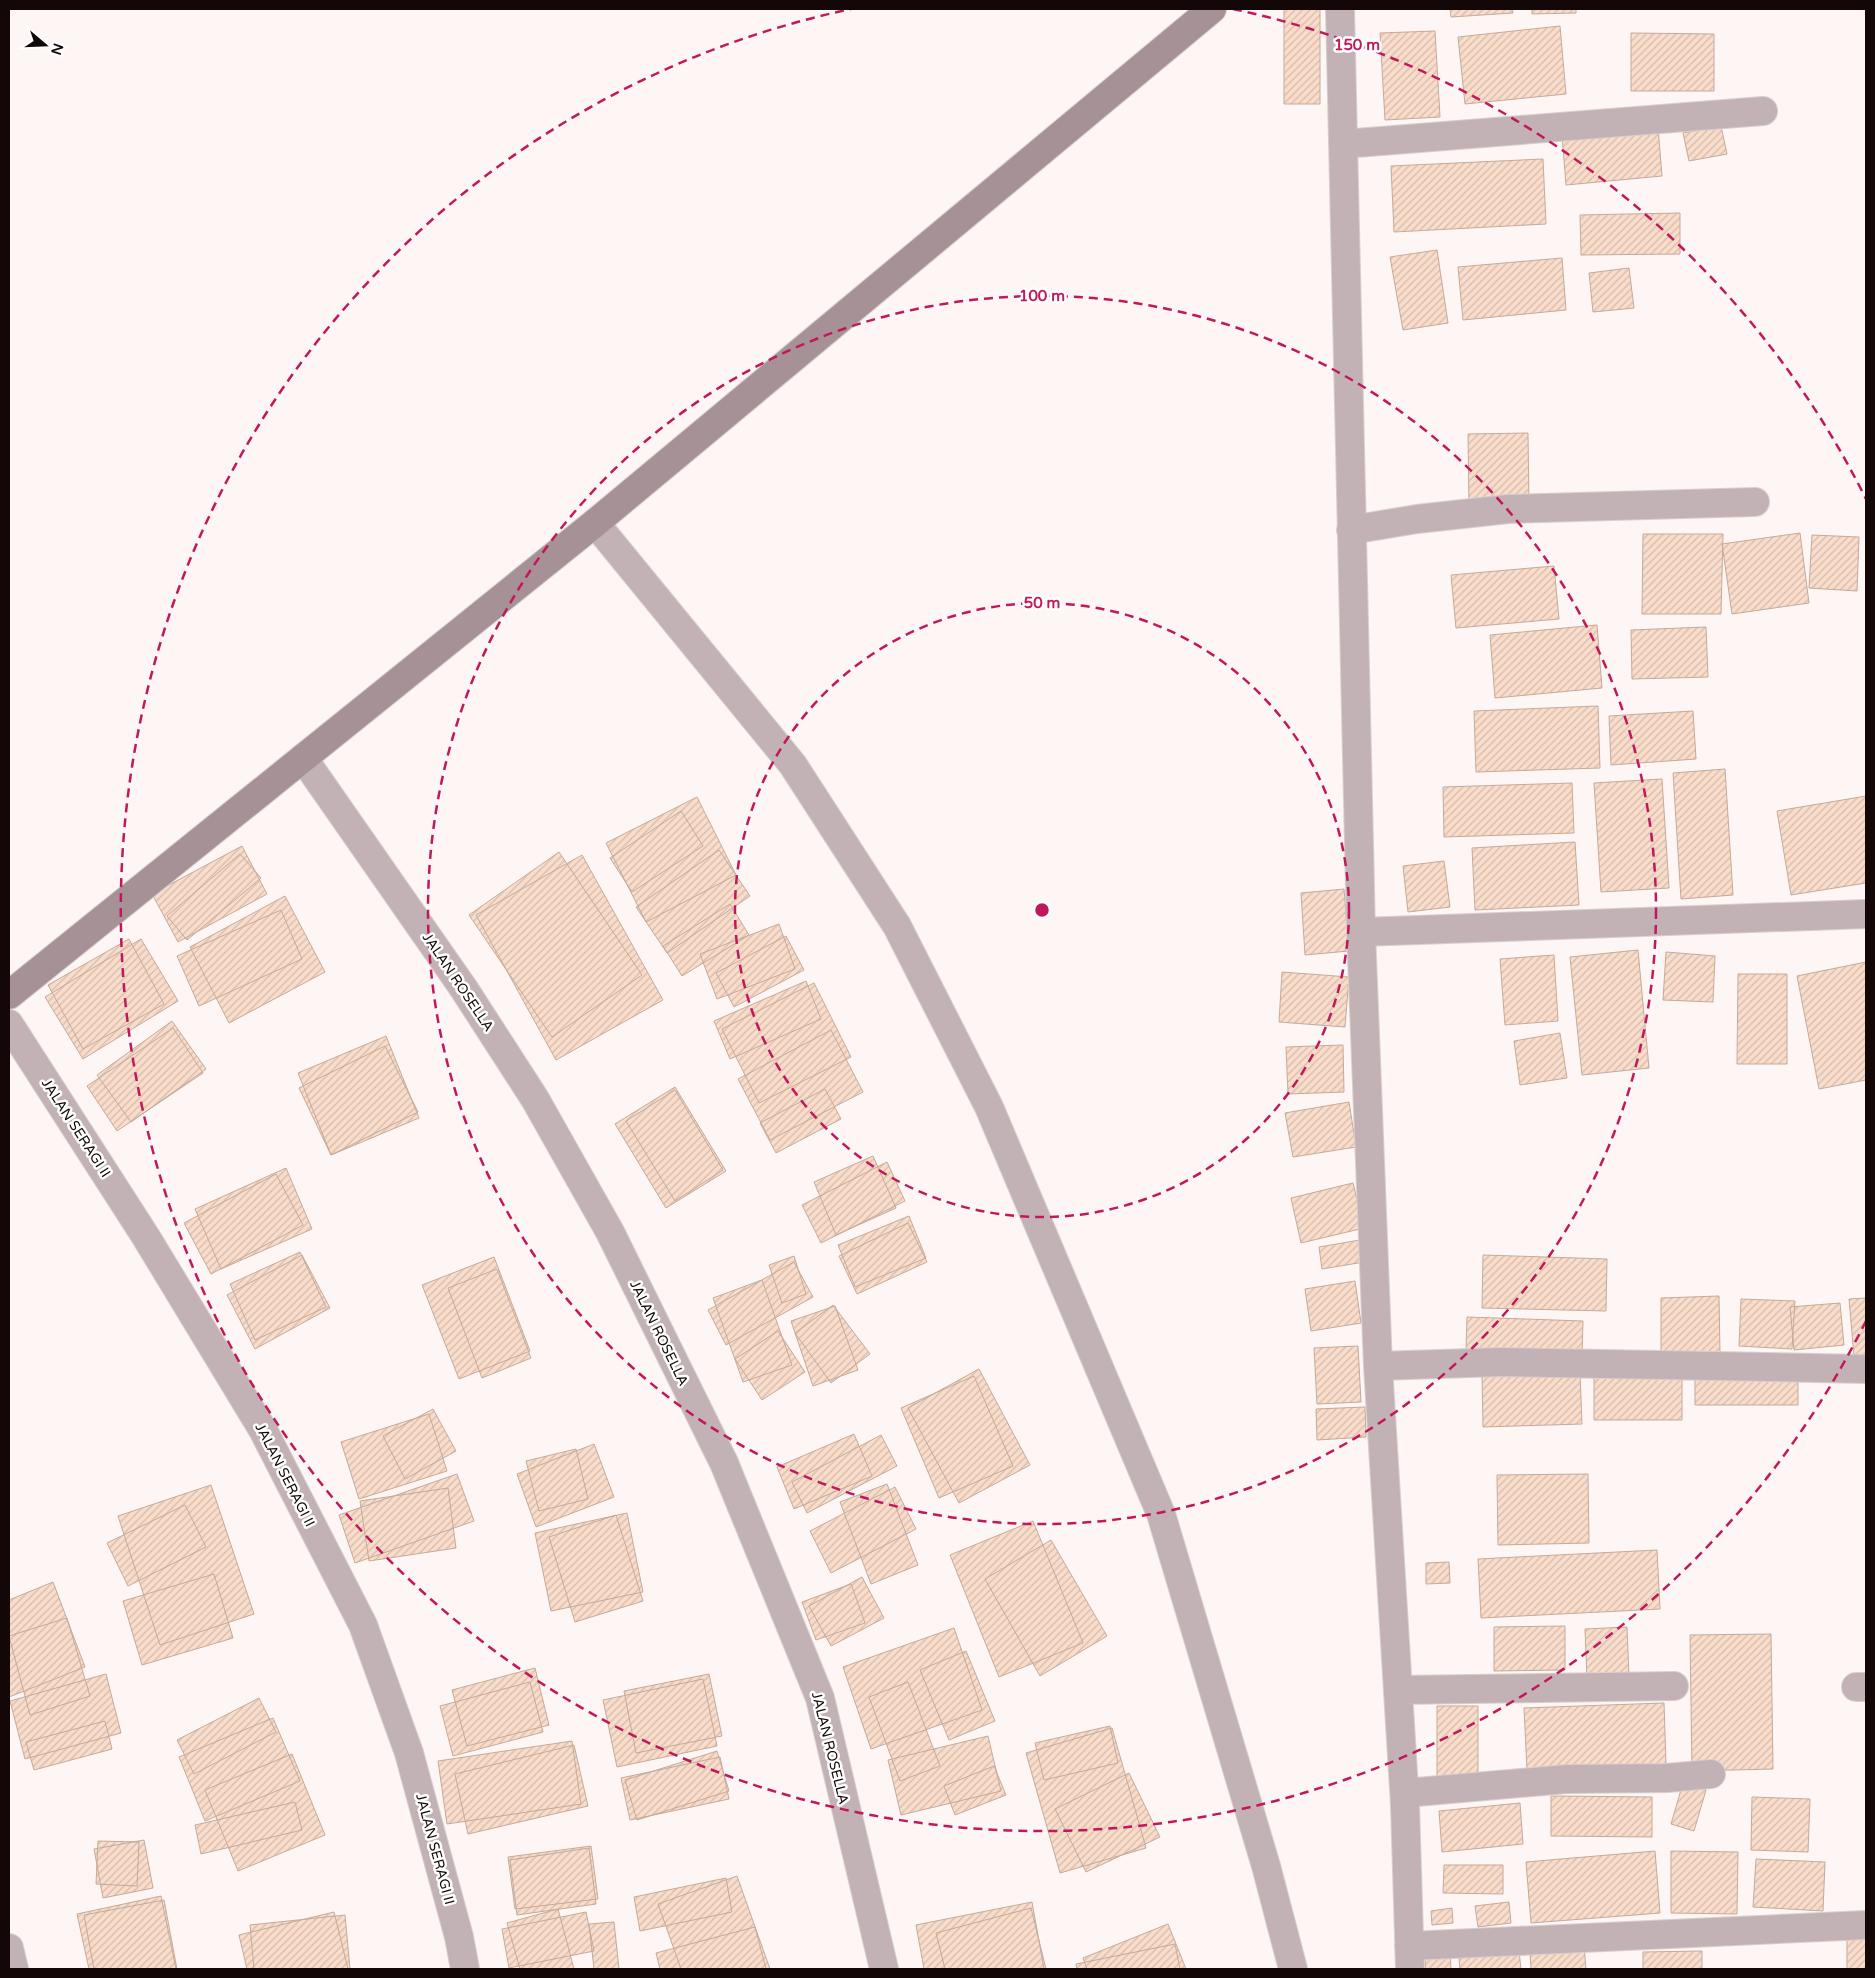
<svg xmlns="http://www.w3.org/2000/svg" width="1875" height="1978" viewBox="0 0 1875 1978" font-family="'Varela Round',sans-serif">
<defs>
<pattern id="building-hatch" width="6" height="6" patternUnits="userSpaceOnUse" patternTransform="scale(1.25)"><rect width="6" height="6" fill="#f9dcca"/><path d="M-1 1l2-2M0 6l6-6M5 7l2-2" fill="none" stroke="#d5bbac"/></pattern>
</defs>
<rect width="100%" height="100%" fill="#fdf6f5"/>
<path fill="url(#building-hatch)" stroke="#c6aa99" d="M1284 9H1320V104H1284Z
M1450 9H1512L1513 13 1451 17Z
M1532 9H1576V13L1532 14Z
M1560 26 1566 94 1465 104 1458 37Z
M1435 31 1440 117 1385 120 1380 33Z
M1631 33 1714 34V91H1631Z
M1721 126 1727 154 1689 161 1683 133Z
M1658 127 1662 176 1566 185 1562 135Z
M1543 159 1546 224 1394 232 1391 166Z
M1680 213V254L1581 255 1580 215Z
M1437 250 1448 323 1403 330 1390 257Z
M1562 258 1566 310 1463 320 1458 267Z
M1629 268 1634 308 1593 312 1589 273Z
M1528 433 1529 506 1469 507 1468 434Z
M1800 533 1809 603 1732 614 1722 544Z
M1643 534H1723L1721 614H1642Z
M1812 535 1859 537 1857 591 1809 588Z
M1554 566 1559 619 1456 628 1451 575Z
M1597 625 1602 688 1495 698 1490 635Z
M1706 627 1708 677 1632 679 1631 630Z
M1598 706 1600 768 1476 772 1474 711Z
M1693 711 1696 759 1611 765 1609 716Z
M1725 769 1733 895 1681 899 1673 773Z
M1662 779 1669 888 1601 892 1594 783Z
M1572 783 1574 833 1444 837 1443 787Z
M1866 796V883L1791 895 1777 811Z
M697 797 736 875 646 922 606 843Z
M681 811 703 846 632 892 610 858Z
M1575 842 1579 905 1475 910 1472 848Z
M242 846 267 894 178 942 152 894Z
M719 850 750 896 667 953 636 907Z
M559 852 642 975 552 1037 469 915Z
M240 854 261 878 187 940 167 916Z
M582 855 663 1000 556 1060 476 915Z
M1444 861 1450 907 1408 912 1403 866Z
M1344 889 1349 951 1305 955 1301 893Z
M285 896 325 972 229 1023 190 947Z
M730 904 749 935 682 976 663 946Z
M281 910 302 959 199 1006 177 956Z
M779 924 795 969 717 999 700 954Z
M786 936 804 970 734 1007 716 973Z
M129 939 164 1004 83 1049 48 985Z
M141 939 178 1001 83 1059 45 997Z
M1638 950 1649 1068 1582 1075 1570 957Z
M1666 952 1715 956 1713 1002 1663 1000Z
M1554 955 1558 1021 1505 1025 1500 959Z
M1866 962V1080L1819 1089 1797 976Z
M1282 972 1349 977 1345 1027 1279 1022Z
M1738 974H1787V1064H1737Z
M806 981 821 1019 730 1059 714 1021Z
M814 983 851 1057 759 1103 722 1029Z
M172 1021 206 1069 131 1122 97 1075Z
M173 1028 203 1073 117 1131 87 1086Z
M831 1030 863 1092 770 1140 738 1079Z
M1560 1033 1567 1078 1520 1085 1514 1041Z
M386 1036 419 1118 331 1155 298 1073Z
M1343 1045 1344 1092 1288 1094 1286 1047Z
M385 1046 418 1112 331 1155 299 1088Z
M675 1087 726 1171 666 1208 615 1124Z
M825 1089 841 1119 776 1153 760 1123Z
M675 1090 723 1170 675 1201 626 1121Z
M1349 1102 1356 1147 1293 1157 1285 1113Z
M873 1156 896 1208 836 1235 814 1182Z
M887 1162 905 1201 821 1243 802 1205Z
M286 1168 312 1229 221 1269 195 1209Z
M276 1174 303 1225 211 1274 184 1223Z
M1353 1183 1364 1228 1301 1243 1291 1198Z
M909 1216 926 1258 855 1287 838 1245Z
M908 1223 927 1262 857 1294 839 1256Z
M1360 1240 1364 1262 1322 1269 1319 1247Z
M300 1252 326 1307 255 1340 230 1284Z
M302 1255 330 1308 255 1349 227 1295Z
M1483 1255 1607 1259 1606 1311 1482 1308Z
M794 1256 806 1294 782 1303 769 1265Z
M494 1257 530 1351 459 1379 422 1285Z
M794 1262 813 1297 726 1345 708 1310Z
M497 1269 531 1358 482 1378 448 1288Z
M762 1280 792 1365 743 1382 713 1298Z
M1355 1281 1361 1323 1311 1331 1305 1289Z
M1719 1296 1720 1353 1661 1354V1298Z
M1866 1298V1355L1854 1356 1849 1299Z
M1741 1299 1795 1301 1792 1349 1739 1346Z
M1840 1303 1844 1345 1794 1350 1790 1307Z
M833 1305 870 1354 831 1383 795 1333Z
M835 1306 858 1370 813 1386 791 1321Z
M1467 1317 1583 1321 1582 1354 1466 1350Z
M778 1331 805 1372 762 1400 735 1359Z
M1358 1346 1361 1402 1317 1404 1314 1348Z
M979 1369 1030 1465 959 1503 908 1408Z
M1580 1372 1582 1424 1483 1427 1482 1375Z
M1682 1374V1420H1594V1375Z
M1695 1374H1798V1405H1695Z
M974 1376 1013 1466 939 1498 901 1408Z
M1365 1407 1366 1437 1317 1440 1316 1409Z
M433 1409 456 1451 405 1479 383 1436Z
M429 1414 447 1471 359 1499 341 1442Z
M854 1434 872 1476 794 1509 777 1467Z
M881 1435 897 1466 807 1513 792 1482Z
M594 1444 614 1497 536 1527 517 1474Z
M576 1449 588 1499 539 1511 526 1461Z
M457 1474 474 1521 355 1563 339 1515Z
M1588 1474 1589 1543 1498 1545 1497 1475Z
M887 1484 918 1565 871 1584 840 1502Z
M211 1485 254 1614 160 1645 118 1516Z
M895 1487 916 1529 831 1573 810 1531Z
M448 1488 456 1548 369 1561 360 1501Z
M185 1505 206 1547 128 1586 107 1543Z
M627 1513 643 1592 551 1611 535 1533Z
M616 1515 643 1601 575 1622 549 1537Z
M1033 1521 1083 1643 999 1677 950 1555Z
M1051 1540 1107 1636 1040 1676 985 1579Z
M1657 1550 1660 1609 1481 1618 1478 1559Z
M1449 1562 1450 1583 1426 1584V1563Z
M214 1574 233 1638 142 1665 123 1601Z
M862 1577 884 1618 831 1646 809 1606Z
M53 1582 85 1667 9 1697V1600Z
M851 1584 865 1623 816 1640 802 1602Z
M67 1618 90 1696 30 1715 9 1636Z
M1565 1626V1670L1494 1671V1627Z
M1627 1627 1629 1676 1587 1678 1585 1629Z
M954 1628 982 1710 871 1749 843 1667Z
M1771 1634 1773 1769 1692 1771 1690 1635Z
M966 1651 995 1721 949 1740 920 1670Z
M535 1668 549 1725 467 1746 452 1690Z
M106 1674 121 1733 25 1759 10 1701Z
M709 1674 722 1736 636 1753 624 1691Z
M703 1679 717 1746 617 1767 603 1700Z
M530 1682 543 1732 453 1756 440 1706Z
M908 1682 940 1766 900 1781 869 1697Z
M259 1698 276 1732 194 1774 177 1740Z
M1664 1703 1666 1764 1527 1770 1524 1708Z
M1437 1706H1478V1777H1437Z
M273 1718 300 1781 205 1821 179 1757Z
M105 1721 112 1749 34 1770 26 1742Z
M1110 1726 1118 1763 1044 1780 1035 1743Z
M1112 1728 1146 1848 1060 1873 1026 1753Z
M988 1736 1001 1791 901 1815 888 1760Z
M572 1741 581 1804 447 1824 438 1761Z
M574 1745 588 1806 468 1834 455 1774Z
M717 1751 729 1791 637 1820 625 1780Z
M292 1754 325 1835 238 1871 205 1790Z
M720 1757 729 1799 630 1820 621 1778Z
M994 1766 1006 1795 955 1815 944 1786Z
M1129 1773 1160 1837 1086 1872 1055 1809Z
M1683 1783 1706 1790 1694 1831 1671 1824Z
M1551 1796 1652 1797V1837L1551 1836Z
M1752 1797 1810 1799 1808 1852 1751 1850Z
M295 1802 302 1830 201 1854 195 1825Z
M1520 1803 1523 1844 1442 1852 1439 1811Z
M144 1840 153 1888 103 1898 94 1849Z
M98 1841 139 1842 137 1886 96 1884Z
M591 1846 598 1899 515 1909 508 1857Z
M589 1848 596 1904 517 1915 510 1860Z
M1655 1851 1660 1913 1531 1923 1526 1862Z
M1671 1851 1738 1852 1737 1914 1671 1913Z
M1756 1859 1825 1862 1823 1911 1753 1907Z
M1444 1865H1503V1894L1443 1893Z
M737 1876 770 1969H681L658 1904Z
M726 1878 732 1912 640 1931 634 1897Z
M161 1896 176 1969H89L77 1914Z
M164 1900 177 1969H94L84 1915Z
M1032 1902 1044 1969H924L916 1925Z
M1509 1902 1511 1923 1478 1927 1475 1906Z
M1031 1908 1046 1969H945L936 1933Z
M1452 1908 1453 1923 1432 1925 1431 1911Z
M558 1909 574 1969H520L507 1923Z
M334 1912 348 1969H247L239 1935Z
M586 1912 594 1951 509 1968 502 1929Z
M345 1915 350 1969H254L250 1925Z
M614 1922 619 1969H594L589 1924Z
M1168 1924 1186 1969H1087L1083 1958Z
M755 1927 766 1969H660L656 1953Z
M1847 1939H1866V1969H1847Z
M1175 1944 1180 1969H1077L1076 1964Z
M1584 1945 1586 1969H1531L1530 1952Z
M1450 1950 1451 1969H1426L1424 1952Z
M1519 1951 1521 1969H1460L1459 1958Z
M1702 1951V1969H1643V1952Z"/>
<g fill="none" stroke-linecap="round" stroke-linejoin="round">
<defs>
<path id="street" d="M1340 9 1361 932 1378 1366 1405 1805 1410 1969
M1343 144 1763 111
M595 523 793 765 897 926 989 1107 1161 1514 1266 1866 1293 1969
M1351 530 1417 519 1508 509 1755 502
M303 758 464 989 535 1099 610 1232 724 1463 820 1698 884 1969
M1361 932 1866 914
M9 1024 146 1237 263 1430 363 1625 409 1753 459 1937 465 1969
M1378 1366 1501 1362 1866 1369
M1856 1687H1866
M1399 1690 1674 1686
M1405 1793 1567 1779 1667 1778 1711 1774
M1409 1946 1866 1925
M9 1948 14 1969"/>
<path id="secondary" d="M9 995 595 523 1212 9"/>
</defs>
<use href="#street" stroke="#d8d0cf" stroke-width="30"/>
<use href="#secondary" stroke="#d8d0cf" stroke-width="30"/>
<use href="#street" stroke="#c2b2b6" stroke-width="28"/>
<use href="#secondary" stroke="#a69196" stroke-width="28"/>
</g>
<g fill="none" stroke="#c2185b" stroke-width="2.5" stroke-dasharray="9 6">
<circle cx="1042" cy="910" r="307"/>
<circle cx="1042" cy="910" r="614"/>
<path d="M1866 1321A921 921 0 1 1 851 9M1233 9A921 921 0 0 1 1866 499"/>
</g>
<g text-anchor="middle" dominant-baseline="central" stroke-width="5" stroke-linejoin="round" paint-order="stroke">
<g font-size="14" fill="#130807" stroke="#fff">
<text transform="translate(458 982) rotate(56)">JALAN ROSELLA</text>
<text transform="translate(76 1128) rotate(57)">JALAN SERAGI II</text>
<text transform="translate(659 1333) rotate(64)">JALAN ROSELLA</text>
<text transform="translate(285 1475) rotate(63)">JALAN SERAGI II</text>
<text transform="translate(830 1748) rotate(76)">JALAN ROSELLA</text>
<text transform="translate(435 1849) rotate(75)">JALAN SERAGI II</text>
</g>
</g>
<circle cx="1042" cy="910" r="8" fill="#c2185b" stroke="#fff" stroke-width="2.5"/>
<g font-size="15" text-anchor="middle" font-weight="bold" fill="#c2185b" stroke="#fff" stroke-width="5" stroke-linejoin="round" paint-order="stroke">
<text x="1357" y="50">150 m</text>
<text x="1042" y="301">100 m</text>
<text x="1042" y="608">50 m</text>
</g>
<rect width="1875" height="1978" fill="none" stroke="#130807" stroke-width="20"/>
<g transform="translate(45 45) rotate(109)" stroke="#ffffff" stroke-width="4" paint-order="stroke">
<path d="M0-4L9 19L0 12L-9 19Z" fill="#130807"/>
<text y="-8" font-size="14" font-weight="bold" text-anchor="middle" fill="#130807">N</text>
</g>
</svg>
